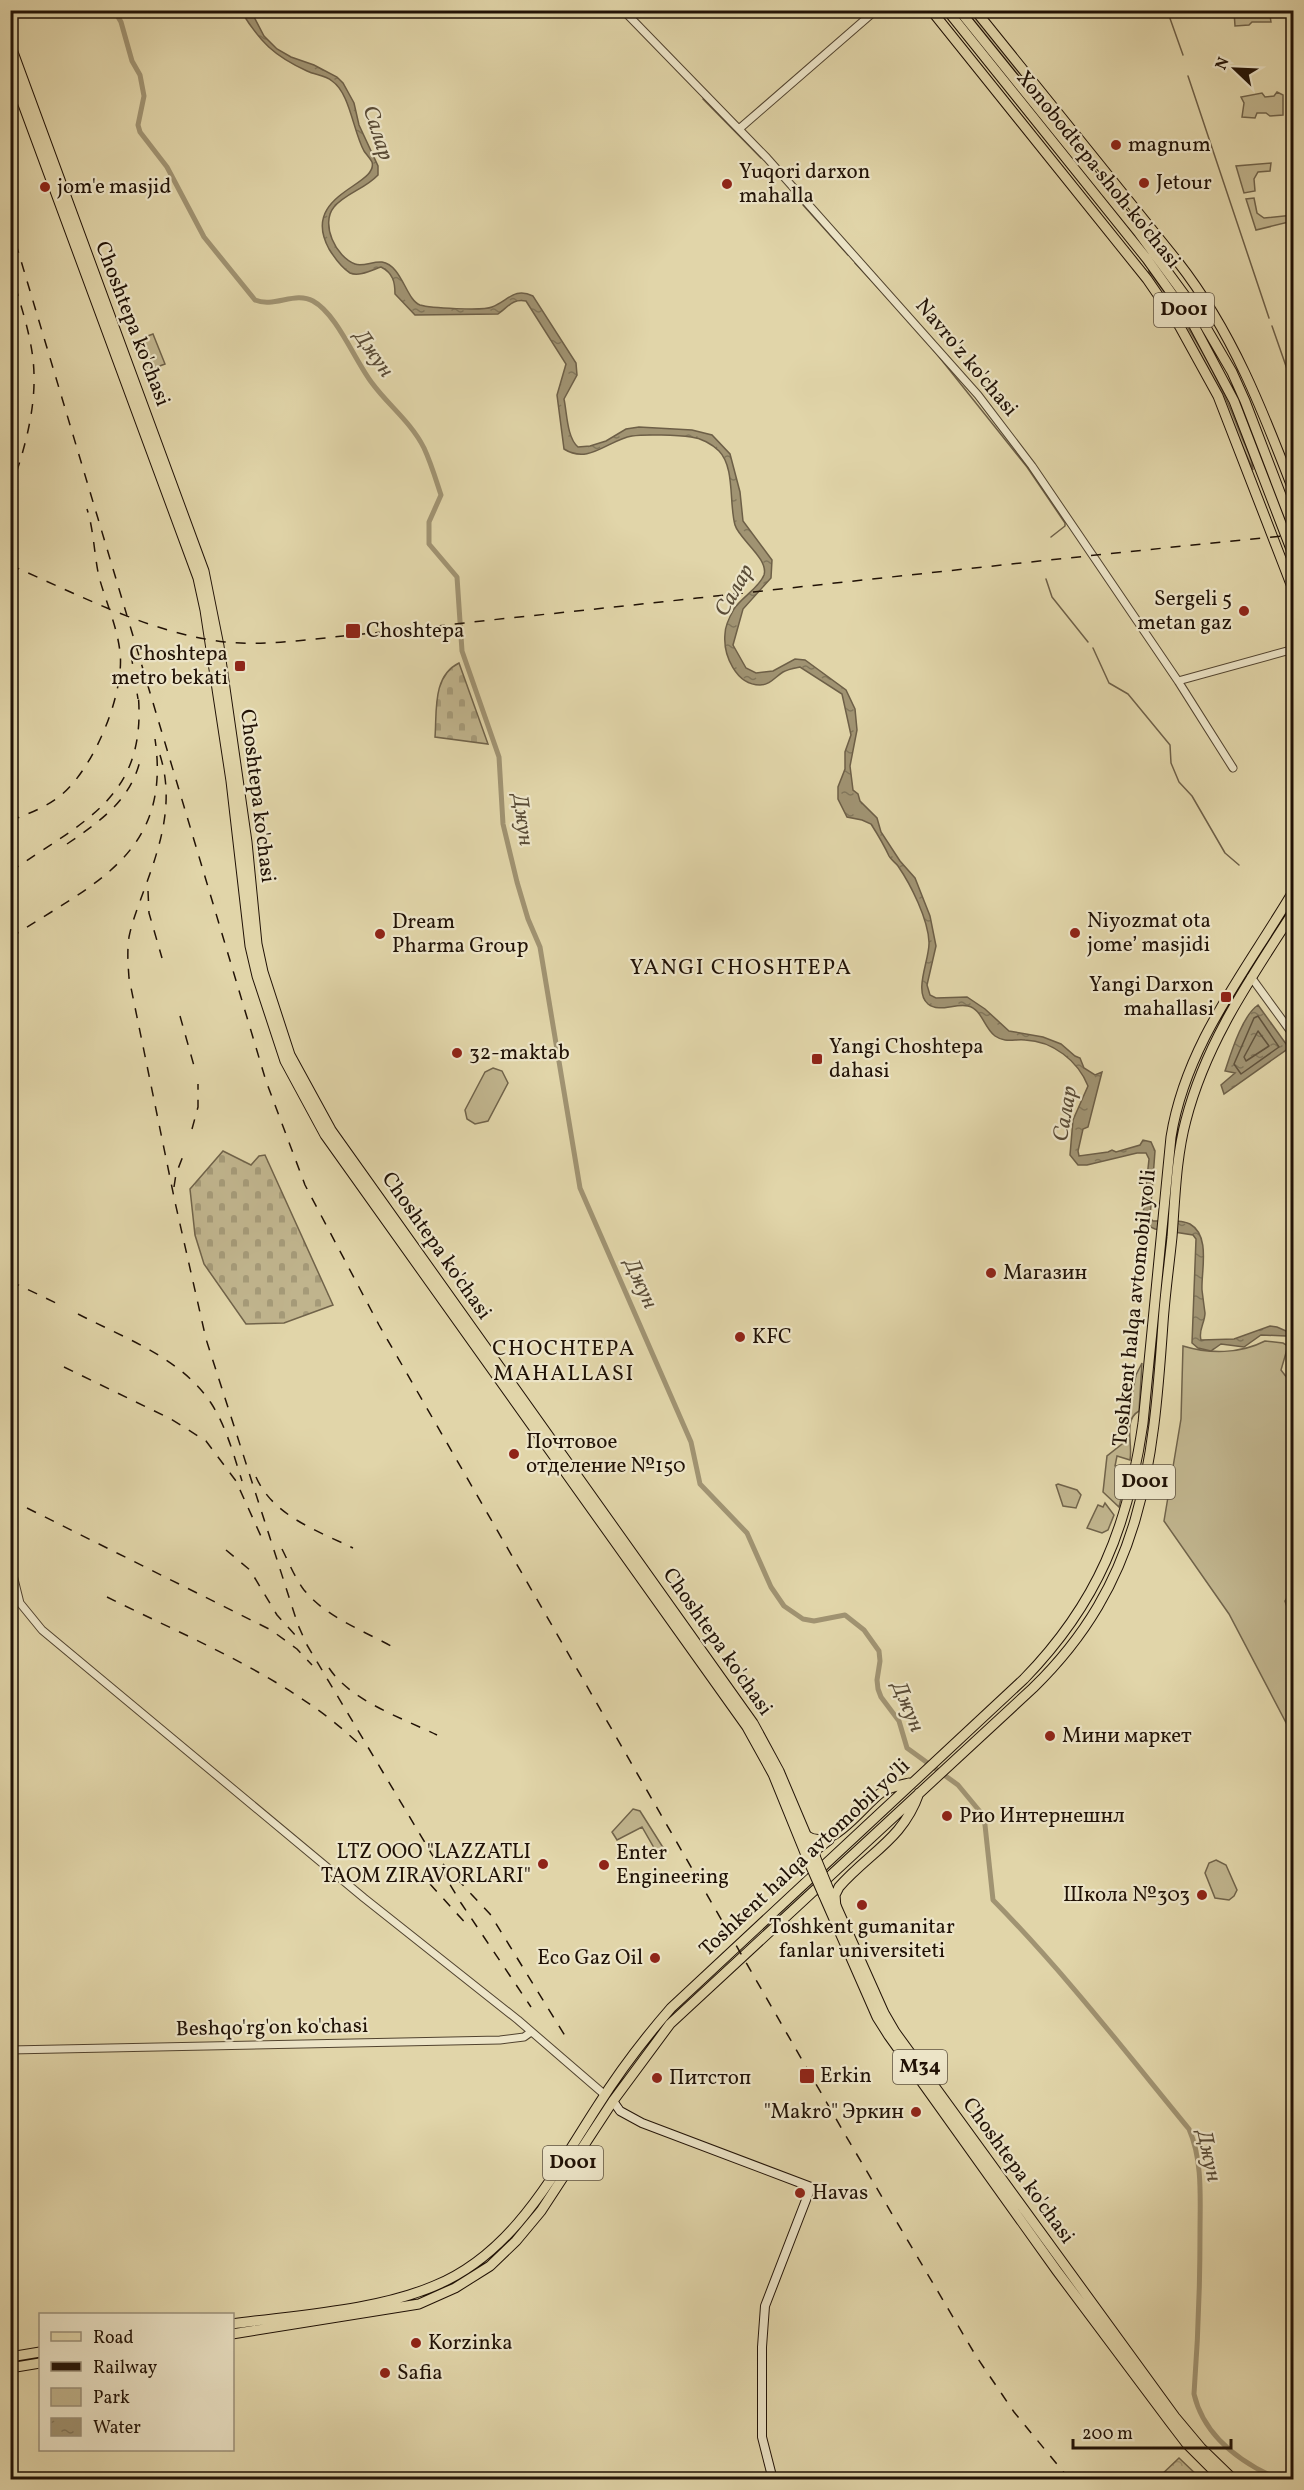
<svg xmlns="http://www.w3.org/2000/svg" width="1304" height="2490" viewBox="0 0 1304 2490" font-family="Vollkorn,serif">
<defs>
<pattern id="forest-crowns" width="20" height="18" patternUnits="userSpaceOnUse" patternTransform="scale(1.5)"><rect width="20" height="18" fill="#c0b48d"/><path d="M2 6a3 3 0 1 1 6 0M12 15a3 3 0 1 1 6 0" fill="none" stroke="#a59a78"/></pattern>
<pattern id="cemetery-stones" width="16" height="16" patternUnits="userSpaceOnUse" patternTransform="scale(1.5)"><rect width="16" height="16" fill="#c0b48d"/><path d="M2 7V4a2 2 0 0 1 4 0v3zM10 15v-3a2 2 0 0 1 4 0v3z" fill="#a59a78"/></pattern>
<pattern id="water-ripples" width="26" height="14" patternUnits="userSpaceOnUse" patternTransform="scale(1.5)"><rect width="26" height="14" fill="#a09372"/><path d="M2 4q2-2 4 0t4 0M15 11q2-2 4 0t4 0" fill="none" stroke="#82775c"/></pattern>
</defs>
<rect width="100%" height="100%" fill="#e1d5a9"/>
<filter id="stains"><feTurbulence type="fractalNoise" baseFrequency=".00333" numOctaves="4"/><feColorMatrix values="0 0 0 0 .2 0 0 0 0 .09 0 0 0 0 .02 0 0 0 .5 -.17"/></filter>
<radialGradient id="worn" r=".72"><stop offset=".6" stop-color="#630" stop-opacity="0"/><stop offset="1" stop-color="#630" stop-opacity=".3"/></radialGradient>
<path fill="#c0b48d" stroke="#70634a" stroke-width="1.5" d="M966 11H975L1070 137H1068Z
M1234 11H1266V15L1270 16 1271 22H1252L1249 25 1235 26Z
M1277 92 1283 95V115L1270 116 1266 113H1257L1255 118 1242 117 1244 103 1241 97 1262 93 1265 97 1274 96Z
M1271 163 1270 171 1258 172 1254 179 1255 191 1244 193 1236 166Z
M1254 198 1257 213 1264 218 1293 215V221L1256 230 1246 199Z
M1149 271C1188 322 1219 376 1241 435 1245 446 1253 459 1253 470L1208 368 1194 344 1149 277Z
M153 334 165 364 149 370 137 340Z
M493 1068 502 1071 508 1083 488 1121 475 1124 467 1119 465 1110 485 1072Z
M1265 1341 1283 1343 1288 1346 1281 1370 1291 1383 1293 1392 1294 1586 1285 1601 1293 1624V1736L1229 1614 1164 1521 1181 1419 1183 1346C1209 1354 1240 1354 1265 1341Z
M1142 1363 1139 1411C1123 1420 1133 1443 1130 1460L1117 1456 1115 1466 1128 1470 1119 1507 1103 1492 1107 1456 1122 1444 1136 1375Z
M1058 1484 1077 1490 1081 1495 1076 1508 1063 1506 1056 1485Z
M1105 1503 1114 1515 1108 1530 1102 1533 1087 1528 1098 1505 1103 1507Z
M633 1809 640 1811 664 1849 657 1853 642 1827 617 1840 612 1832Z
M1216 1860 1226 1865 1237 1890 1234 1896 1229 1900 1215 1898 1205 1873 1209 1863Z"/>
<path fill="url(#forest-crowns)" stroke="#70634a" stroke-width="1.5" d="M1179 2458 1199 2477 1197 2479H1157Z"/>
<path fill="url(#cemetery-stones)" stroke="#70634a" stroke-width="1.5" d="M459 663 488 744 435 737C437 712 432 676 459 663Z
M223 1151 251 1165 259 1156 265 1155 333 1305 284 1323 246 1324 204 1264 195 1235 190 1189Z"/>
<path fill="url(#water-ripples)" stroke="#6d5f47" stroke-width="1.5" d="M241 11H251L264 36 277 49 291 57 314 65 337 77 343 83 354 103 359 125 378 166V175C365 189 346 193 334 207 320 224 336 257 355 264 363 267 373 261 382 262 402 265 406 300 420 305 430 308 483 311 492 307 508 301 514 287 533 296L576 363 577 375 564 399C567 413 567 438 578 447L590 446 606 441 626 429 639 427 692 430 712 435 730 454 740 492 743 521 772 560 771 578 743 609 733 645 746 668 756 673 773 671 795 659 805 660 846 690 855 709 857 730 850 766 853 790 858 794 860 801 877 818 881 832 900 861 915 878 930 916 936 946 927 985 930 995 936 998 967 997 985 1009 1009 1031 1043 1037 1061 1044 1075 1056 1080 1058 1084 1068 1095 1075 1102 1072 1088 1127 1083 1129 1078 1151 1079 1156 1108 1152 1112 1150 1116 1152 1140 1145 1143 1140 1151 1142 1155 1151 1150 1218 1153 1221C1164 1221 1181 1219 1190 1224 1211 1236 1201 1271 1202 1290 1203 1298 1204 1306 1205 1313 1205 1323 1198 1330 1201 1340L1234 1339 1270 1326 1277 1327 1293 1334V1341L1286 1336 1261 1335 1244 1347 1221 1344 1211 1351 1198 1348 1192 1343 1196 1239 1193 1235 1155 1229 1146 1225 1143 1215 1149 1159 1146 1153H1137L1087 1165H1078L1070 1155 1073 1120 1088 1086C1078 1061 1053 1041 1025 1040 1014 1039 1005 1043 995 1036 984 1028 982 1009 968 1006 955 1003 939 1013 928 1004 913 991 930 959 929 942 928 919 911 885 898 866 896 863 891 860 889 856 884 845 878 835 871 824L862 820 847 817 838 799V787L845 769V752L851 735 842 694 800 667C795 668 788 669 783 672 775 677 770 685 760 685 736 685 723 655 725 634 725 627 730 616 734 609 742 597 759 588 764 575 769 559 739 539 735 525 729 504 735 467 719 451 712 444 701 438 691 437 678 435 644 434 632 436 608 440 589 465 564 449L557 395 566 364 526 301C513 298 508 307 498 314L415 315 395 294C395 282 393 273 381 267 372 270 359 277 350 273 342 268 334 257 329 249 299 194 379 186 372 162 370 158 366 154 364 151 353 131 350 93 332 81 325 75 315 75 307 71 274 56 260 42 241 11Z
M1258 1005 1289 1048 1224 1094 1221 1085 1235 1073 1225 1071C1231 1053 1242 1016 1258 1005Z"/>
<g fill="none" stroke-linecap="round" stroke-linejoin="round">
<path stroke="#60523c" stroke-width="1.5" d="M1258 1016 1279 1047 1241 1074 1234 1064 1254 1018Z
M1258 1031 1269 1046 1246 1061 1244 1057Z"/>
<path stroke="#6d5f47" stroke-width="1.5" d="M1167 10 1183 55
M1188 76 1269 318
M703 99 761 158
M803 205 848 255
M855 263 891 302
M1272 326 1294 389
M928 343 1027 467 1065 523V526L1051 537
M1046 579 1052 597 1088 642
M1093 648 1109 683 1128 694 1170 745 1171 763 1179 782 1192 796 1225 853 1239 865"/>
<path stroke="#a09372" stroke-width="5" d="M114 10 121 22 132 61 140 75 144 96 138 125 140 132 167 167 204 237 255 300C274 308 295 291 313 301 337 314 355 361 372 383 388 405 411 422 424 448 431 463 436 480 441 495L429 522V544L457 577 462 651 499 757 503 824 517 882 528 919 540 947 580 1188 691 1442 700 1484 747 1533 771 1587 784 1606 803 1619 814 1621 845 1615 864 1630 879 1651 880 1661 877 1680 878 1689 881 1697 899 1721 907 1748 958 1785 982 1814 985 1825 993 1900C1063 1971 1125 2051 1189 2129 1203 2161 1200 2199 1200 2233 1200 2287 1198 2340 1194 2394 1204 2437 1241 2463 1280 2480"/>
<defs>
<path id="tertiary" d="M623 10 767 158 978 395 1032 466 1178 681 1233 768
M739 129 876 10
M1178 681 1294 649
M1251 977 1294 1036
M10 1563 20 1603 42 1630 364 1898 518 2020 605 2095
M10 2050 500 2040 524 2037 531 2032"/>
<path id="secondary" d="M613 2101 620 2111 642 2123 811 2187 765 2306 762 2347V2437L773 2480"/>
<path id="primary" d="M10 44 204 571 219 646 247 842 257 944 263 972 290 1055 331 1130 753 1723 779 1771 815 1856
M10 69 198 578 205 610 231 781 250 946 257 976 285 1061 325 1135 747 1727 773 1774 808 1860
M829 1890 884 2013 895 2032 1175 2417 1201 2448 1234 2480
M823 1894 877 2017 889 2036 1057 2271 1170 2422 1186 2443 1223 2480"/>
<path id="trunk" d="M931 10 1147 279 1180 327 1218 396 1294 592
M947 10 1147 259 1192 322 1234 401 1294 557
M959 10 1139 233 1197 312 1232 372 1245 401 1294 529
M975 10 1178 262C1232 331 1263 411 1294 492
M807 1836C832 1853 863 1805 882 1792 890 1787 900 1785 909 1783
M807 1857 829 1840
M836 1908 835 1895 839 1887C870 1852 903 1839 919 1793
M232 2324C296 2315 375 2311 434 2286 513 2254 553 2175 597 2107 619 2072 644 2039 671 2008L1024 1679C1098 1603 1128 1527 1143 1423L1171 1137C1186 1043 1247 970 1294 890
M232 2334 419 2304 455 2288 490 2266 516 2241 541 2211 613 2101 670 2024 1033 1688C1142 1582 1153 1467 1163 1323 1165 1294 1169 1266 1172 1237 1175 1199 1176 1157 1186 1120 1206 1042 1251 978 1294 911
M10 2357 40 2352
M10 2368 40 2363"/>
</defs>
<use href="#tertiary" stroke="#51432f" stroke-width="9"/>
<use href="#secondary" stroke="#211206" stroke-width="10"/>
<use href="#primary" stroke="#211206" stroke-width="11"/>
<use href="#trunk" stroke="#211206" stroke-width="11"/>
<use href="#tertiary" stroke="#ece4c7" stroke-width="7"/>
<use href="#secondary" stroke="#ece4c7" stroke-width="8"/>
<use href="#primary" stroke="#e1d5a9" stroke-width="9"/>
<use href="#trunk" stroke="#e1d5a9" stroke-width="9"/>
<path stroke="#211206" stroke-width="1.5" stroke-dasharray="10 10" stroke-linecap="butt" d="M10 224 266 1081 305 1185 379 1325 843 2131 976 2356 1014 2412 1070 2480
M10 267C19 302 34 340 34 376 35 413 23 456 10 490
M10 565C80 595 149 633 225 642 264 646 304 640 343 636 415 629 486 620 558 613 803 587 1048 559 1294 535
M10 594 13 601
M131 654 138 699
M160 755C175 803 160 847 143 893 138 907 132 922 129 937 127 951 128 964 129 978L175 1202 206 1339 298 1625 307 1645 461 1903 531 2007
M10 821C27 814 45 808 60 796 93 770 125 694 120 652 117 626 106 602 99 577 94 554 94 531 87 509
M67 844C99 822 130 801 140 761
M10 872C85 820 148 797 138 692
M148 891 149 913 162 958
M10 938C92 884 172 855 155 739
M180 1016 196 1073
M192 1129 198 1107V1084
M174 1187 176 1174 185 1151
M10 1281 56 1303
M78 1314C126 1339 180 1357 211 1403 226 1426 234 1456 242 1481
M64 1367 171 1419 206 1441 236 1481 264 1543
M256 1477C273 1516 318 1531 353 1548
M27 1508 271 1630 297 1649 312 1665
M282 1549C289 1563 295 1578 304 1590 326 1617 362 1630 391 1646
M226 1550 250 1570 277 1615 297 1637
M107 1597C191 1639 297 1681 364 1749
M329 1668C351 1701 402 1718 437 1735
M443 1864 490 1914 567 2039
M430 1884 469 1927"/>
<defs>
<path id="primary-bridge" d="M815 1856 829 1890
M808 1860 823 1894"/>
</defs>
<use href="#primary-bridge" stroke="#211206" stroke-width="11" stroke-linecap="butt"/>
<use href="#primary-bridge" stroke="#e1d5a9" stroke-width="9"/>
</g>
<g fill="#8f2418" stroke="#ece4c7" stroke-width="2">
<circle cx="1116" cy="145" r="6"/>
<circle cx="1144" cy="183" r="6"/>
<circle cx="727" cy="184" r="6"/>
<circle cx="45" cy="187" r="6"/>
<circle cx="1244" cy="611" r="6"/>
<rect x="345" y="623" width="16" height="16" rx="3"/>
<rect x="234" y="660" width="12" height="12" rx="3"/>
<circle cx="1075" cy="933" r="6"/>
<circle cx="380" cy="934" r="6"/>
<rect x="1220" y="991" width="12" height="12" rx="3"/>
<circle cx="457" cy="1053" r="6"/>
<rect x="811" y="1053" width="12" height="12" rx="3"/>
<circle cx="991" cy="1273" r="6"/>
<circle cx="740" cy="1337" r="6"/>
<circle cx="514" cy="1454" r="6"/>
<circle cx="1050" cy="1736" r="6"/>
<circle cx="947" cy="1816" r="6"/>
<circle cx="543" cy="1864" r="6"/>
<circle cx="604" cy="1865" r="6"/>
<circle cx="1202" cy="1895" r="6"/>
<circle cx="862" cy="1905" r="6"/>
<circle cx="655" cy="1958" r="6"/>
<rect x="799" y="2068" width="16" height="16" rx="3"/>
<circle cx="657" cy="2078" r="6"/>
<circle cx="916" cy="2112" r="6"/>
<circle cx="800" cy="2193" r="6"/>
<circle cx="416" cy="2343" r="6"/>
<circle cx="385" cy="2373" r="6"/>
</g>
<g text-anchor="middle" dominant-baseline="central" stroke-width="4.5" stroke-linejoin="round" paint-order="stroke">
<g fill="#ece4c7" stroke="#5e5140" stroke-width="1.5">
<rect x="1154" y="293" width="60" height="34" rx="4.5"/>
<rect x="1115" y="1465" width="60" height="34" rx="4.5"/>
<rect x="893" y="2050" width="54" height="34" rx="4.5"/>
<rect x="543" y="2146" width="60" height="34" rx="4.5"/>
</g>
<g font-size="20" font-weight="bold" fill="#211206">
<text x="1184" y="310">D001</text>
<text x="1145" y="1482">D001</text>
<text x="920" y="2067">M34</text>
<text x="573" y="2163">D001</text>
</g>
<g font-size="21" fill="#211206" stroke="#ece4c7" text-anchor="start">
<text x="1128" y="145">magnum</text>
<text x="739" y="172">Yuqori darxon<tspan x="739" dy="24">mahalla</tspan></text>
<text x="1156" y="183">Jetour</text>
<text x="57" y="187">jom'e masjid</text>
<text x="1232" y="599" text-anchor="end">Sergeli 5<tspan x="1232" dy="24">metan gaz</tspan></text>
<text x="366" y="631">Choshtepa</text>
<text x="228" y="654" text-anchor="end">Choshtepa<tspan x="228" dy="24">metro bekati</tspan></text>
<text x="1087" y="921">Niyozmat ota<tspan x="1087" dy="24">jome’ masjidi</tspan></text>
<text x="392" y="922">Dream<tspan x="392" dy="24">Pharma Group</tspan></text>
<text x="1214" y="985" text-anchor="end">Yangi Darxon<tspan x="1214" dy="24">mahallasi</tspan></text>
<text x="829" y="1047">Yangi Choshtepa<tspan x="829" dy="24">dahasi</tspan></text>
<text x="469" y="1053">32-maktab</text>
<text x="1003" y="1273">Магазин</text>
<text x="752" y="1337">KFC</text>
<text x="526" y="1442">Почтовое<tspan x="526" dy="24">отделение №150</tspan></text>
<text x="1062" y="1736">Мини маркет</text>
<text x="959" y="1816">Рио Интернешнл</text>
<text x="531" y="1852" text-anchor="end">LTZ OOO "LAZZATLI<tspan x="531" dy="24">TAOM ZIRAVORLARI"</tspan></text>
<text x="616" y="1853">Enter<tspan x="616" dy="24">Engineering</tspan></text>
<text x="1190" y="1895" text-anchor="end">Школа №303</text>
<text x="862" y="1927" text-anchor="middle">Toshkent gumanitar<tspan x="862" dy="24">fanlar universiteti</tspan></text>
<text x="643" y="1958" text-anchor="end">Eco Gaz Oil</text>
<text x="820" y="2076">Erkin</text>
<text x="669" y="2078">Питстоп</text>
<text x="904" y="2112" text-anchor="end">"Makro" Эркин</text>
<text x="812" y="2193">Havas</text>
<text x="428" y="2343">Korzinka</text>
<text x="397" y="2373">Safia</text>
</g>
<g font-size="21" fill="#211206" stroke="#ece4c7">
<text transform="translate(1098 170) rotate(51)">Xonobodtepa shoh ko'chasi</text>
<text transform="translate(132 324) rotate(69)">Choshtepa ko'chasi</text>
<text transform="translate(966 358) rotate(50)">Navro'z ko'chasi</text>
<text transform="translate(257 796) rotate(83)">Choshtepa ko'chasi</text>
<text transform="translate(436 1246) rotate(55)">Choshtepa ko'chasi</text>
<text transform="translate(1135 1308) rotate(-84)">Toshkent halqa avtomobil yo'li</text>
<text transform="translate(717 1642) rotate(55)">Choshtepa ko'chasi</text>
<text transform="translate(805 1858) rotate(-43)">Toshkent halqa avtomobil yo'li</text>
<text transform="translate(272 2028) rotate(-1)">Beshqo'rg'on ko'chasi</text>
<text transform="translate(1018 2171) rotate(54)">Choshtepa ko'chasi</text>
</g>
<g font-size="22" font-style="italic" fill="#5a4c37" stroke="#ece4c7">
<text transform="translate(377 133) rotate(72)">Салар</text>
<text transform="translate(373 354) rotate(55)">Джун</text>
<text transform="translate(735 591) rotate(-60)">Салар</text>
<text transform="translate(522 820) rotate(82)">Джун</text>
<text transform="translate(1066 1114) rotate(-80)">Салар</text>
<text transform="translate(640 1284) rotate(66)">Джун</text>
<text transform="translate(907 1707) rotate(67)">Джун</text>
<text transform="translate(1208 2156) rotate(78)">Джун</text>
</g>
<g font-size="22" letter-spacing="1.5" fill="#211206" stroke="#ece4c7">
<text x="741" y="968">YANGI CHOSHTEPA</text>
<text x="564" y="1349">CHOCHTEPA<tspan x="564" dy="25">MAHALLASI</tspan></text>
</g>
</g>
<rect width="1304" height="2490" fill="none" stroke="#e1d5a9" stroke-width="36"/>
<rect x="12" y="12" width="1280" height="2466" fill="none" stroke="#211206" stroke-width="3"/>
<rect x="18" y="18" width="1268" height="2454" fill="none" stroke="#211206" stroke-width="1.5"/>
<rect x="39" y="2313" width="195" height="138" fill="#ece4c7" stroke="#9b907a" stroke-width="1.5"/>
<rect x="51" y="2332" width="30" height="9" fill="#e1d5a9" stroke="#9b907a" stroke-width="1.5"/>
<text x="93" y="2343" font-size="18" fill="#211206">Road</text>
<rect x="51" y="2362" width="30" height="9" fill="#211206" stroke="#9b907a" stroke-width="1.5"/>
<text x="93" y="2373" font-size="18" fill="#211206">Railway</text>
<rect x="51" y="2388" width="30" height="18" fill="#c0b48d" stroke="#9b907a" stroke-width="1.5"/>
<text x="93" y="2403" font-size="18" fill="#211206">Park</text>
<rect x="51" y="2418" width="30" height="18" fill="url(#water-ripples)" stroke="#9b907a" stroke-width="1.5"/>
<text x="93" y="2433" font-size="18" fill="#211206">Water</text>
<g transform="translate(1235 69) rotate(293)" stroke="#ece4c7" stroke-width="4.5" paint-order="stroke">
<path d="M0-4.5L10 22L0 15L-10 22Z" fill="#211206"/>
<text y="-9" font-size="16" font-weight="bold" text-anchor="middle" fill="#211206">N</text>
</g>
<path d="M1073 2439v9h158v-9" fill="none" stroke="#211206" stroke-width="3"/>
<text x="1082" y="2439" font-size="18" fill="#211206" stroke="#ece4c7" stroke-width="4.5" paint-order="stroke">200 m</text>
<rect width="100%" height="100%" filter="url(#stains)"/>
<rect width="100%" height="100%" fill="url(#worn)"/>
</svg>
